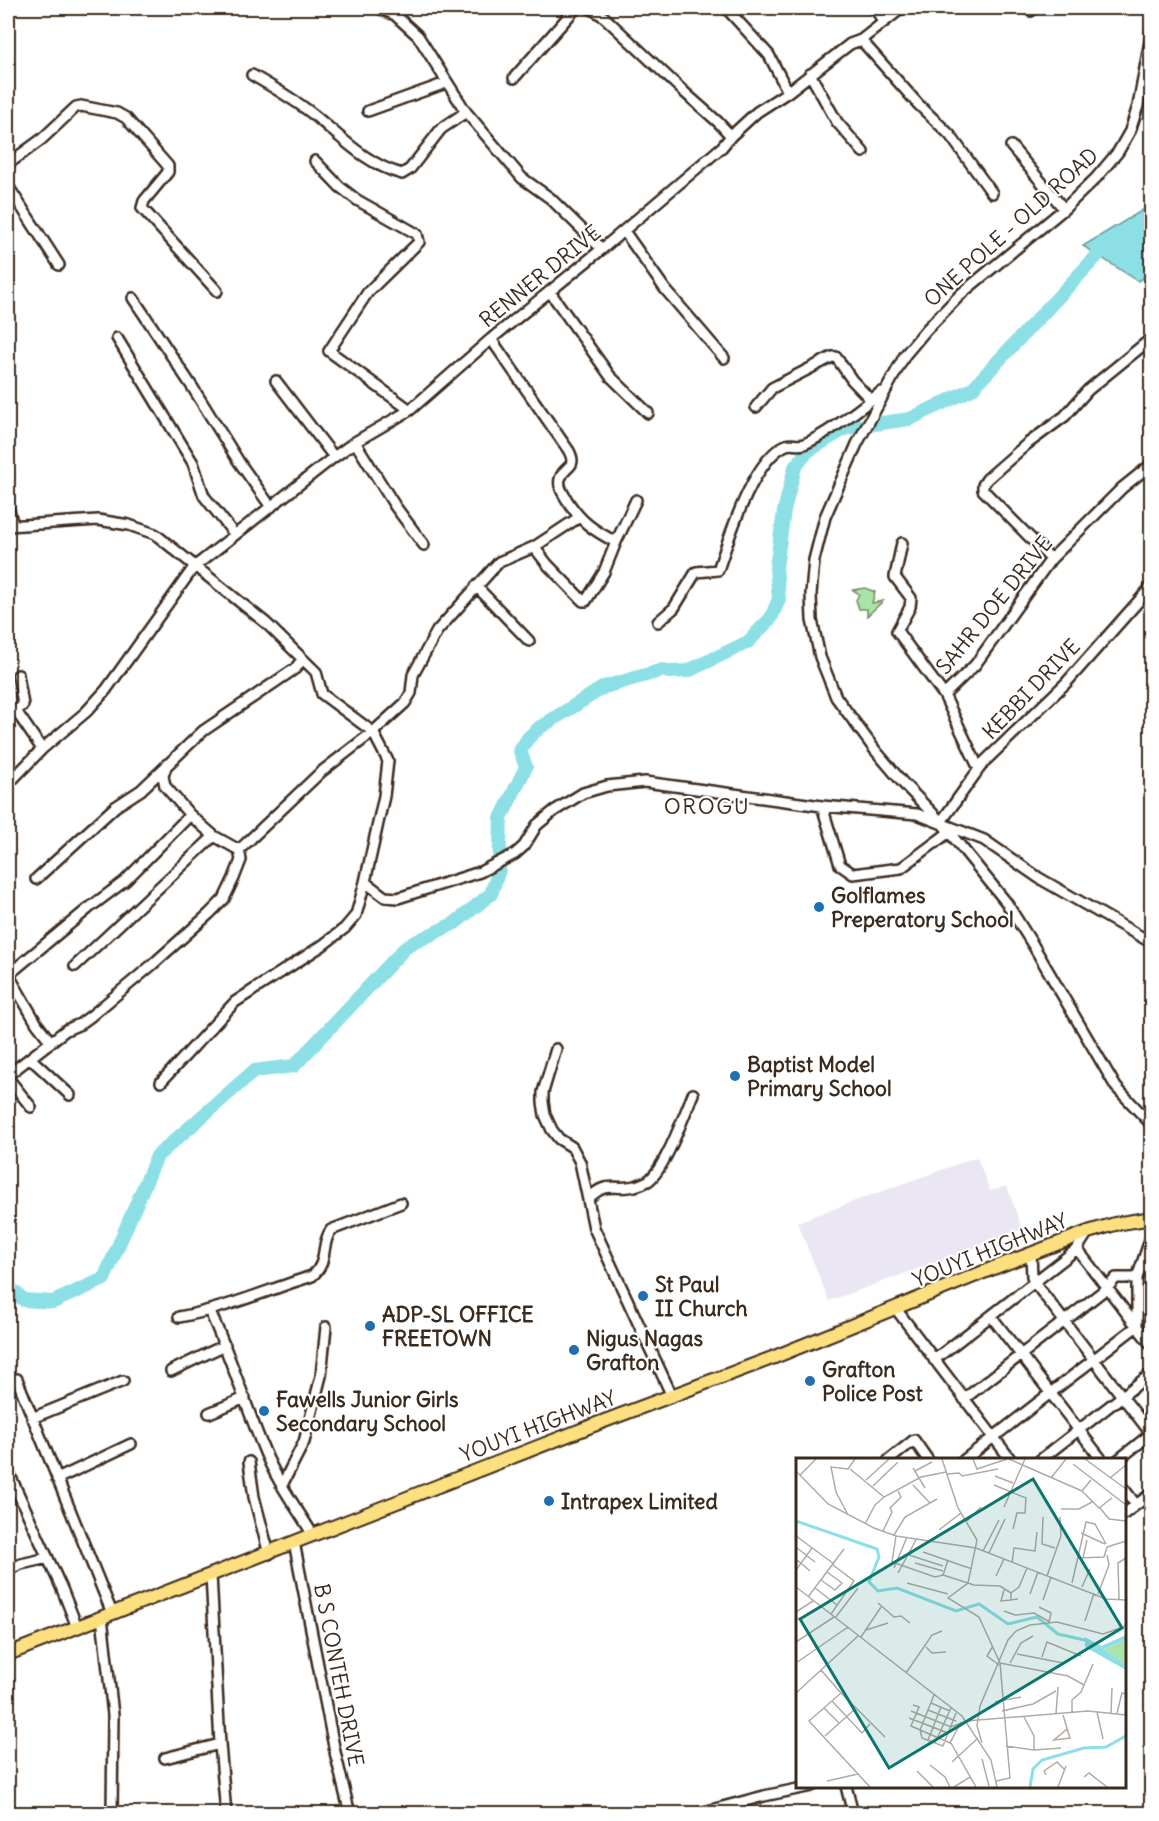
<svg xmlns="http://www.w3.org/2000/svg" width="1159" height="1821" viewBox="0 0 1159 1821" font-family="Delius,sans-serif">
<rect width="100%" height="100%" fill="#fff"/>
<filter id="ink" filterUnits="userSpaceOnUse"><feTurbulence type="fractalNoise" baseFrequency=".0167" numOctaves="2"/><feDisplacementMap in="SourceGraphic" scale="12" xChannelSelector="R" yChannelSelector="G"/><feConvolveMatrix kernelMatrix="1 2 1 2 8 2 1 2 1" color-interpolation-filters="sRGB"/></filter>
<g filter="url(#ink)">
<path fill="#ebe6f4" d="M977 1157 990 1191 1007 1186 1022 1229 970 1250 829 1301 797 1222Z"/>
<path fill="#abe4a8" stroke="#738763" stroke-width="1.5" d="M865 588 875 592 872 603 883 601 867 616V609H859L856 600 859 594 853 590Z"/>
<path fill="#8ddfe6" stroke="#6c9796" stroke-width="1.5" d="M1151 205V274L1138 281 1083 246Z"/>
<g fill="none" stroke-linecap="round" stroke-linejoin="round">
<path stroke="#8ddfe6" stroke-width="14" d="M8 1286 24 1300 53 1302 104 1279 157 1156 254 1071 294 1066 407 946 455 923 491 894 499 870 501 818 526 767 520 751 528 738 539 728 604 687 663 670 669 672 688 671 748 642 771 618 779 599 776 568 784 511 795 467 808 451 846 428 910 419 972 389 1109 243"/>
<defs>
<path id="minor" d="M379 8 395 15 418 36 466 112 522 178 550 198 602 249
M590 8 603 16 683 91 718 122 731 136
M726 8 769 55 788 92
M874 8 884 21
M1026 8 1031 11
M1152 30 1138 106 1130 131 1118 152 1096 178 1064 209 962 293 926 330 905 355 857 444 825 517 814 560 811 594 812 620 820 657 836 697 875 750 903 783 941 822 1006 902 1033 945 1116 1087 1152 1125
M861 40 918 104 950 135 992 193
M810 74 837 122 863 152
M252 75C273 87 295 100 314 115 341 137 367 165 402 174L410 169 441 129 466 112
M514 78 576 8
M368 111 446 83
M1011 146 1064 209
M315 161 340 187 357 200 417 234 419 242 368 292 329 351 410 410
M8 164 42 139 76 107 81 106 117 113 126 118 168 166V172L144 201 142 208 217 291
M8 186 59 265
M624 231 665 289 724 358
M550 292 610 376 648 413
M133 298 193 388 239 462 271 507
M117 338 193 463 204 496 235 535
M491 339 569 451C578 469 564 465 560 479 558 487 563 493 567 500 580 521 594 531 616 542L636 500
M276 381 334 457
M756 407 772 388 832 357H836L852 380 871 400
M355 442 395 506 424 545
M8 507 13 525
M8 526 98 520 129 525 155 534 266 623 316 672 322 694 373 732 388 761 384 796 365 882 385 897 398 898 480 872 515 854 524 846 537 825 554 811 583 793 607 786 645 782 822 806 917 814 984 840 1039 878 1152 943
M902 543 895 577 911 598 910 607 897 631 944 695 979 769
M534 547 548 565 583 601H586L604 572 616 542
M1051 559 983 490V485L987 479 1027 444 1065 416 1088 390 1152 338
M476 586 529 641
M658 622 674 608 696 572 718 570C729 538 753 459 786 445 791 443 798 446 804 444 827 435 861 408 881 392
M18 675 23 705 16 711 42 749
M944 695 975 665 1051 559 1122 488 1152 464
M8 784 42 749 86 712 106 690 194 567 334 457 355 442 410 410 491 339 602 249 722 147 731 136 757 112 788 92 850 44 861 40 902 8
M822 806 840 865 853 874 901 868 948 833
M941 822 984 762 1066 683 1152 586
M239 850 321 772 373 732 405 703 411 693 413 675 437 631 499 562 534 547 578 518
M36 879 115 807 141 790 203 731 296 668 302 659
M75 966 214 836
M8 974 37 1024 51 1042 47 1045
M8 975 89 908 125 881 190 815
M1151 986 1152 985
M556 1049 543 1092V1102L545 1115 552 1130 559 1139 572 1147 580 1162 594 1228 672 1396
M34 1055 30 1058 70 1095
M8 1075 66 1030 80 1024 91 1016 152 965 209 914 224 899 234 878 241 860 239 850 214 836 190 815 165 786 163 776 167 764
M8 1078 31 1107
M161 1082 235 1002 323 945 345 928 356 915 365 882
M588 1199C607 1180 612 1191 635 1186 639 1185 644 1183 648 1181 665 1169 684 1115 693 1094
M1077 1249 1152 1346
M1031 1254 1032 1276 1034 1282 1152 1435
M896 1309 1011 1460
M210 1312C231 1357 245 1404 264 1450 276 1480 296 1507 313 1535
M991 1316 1102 1460
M179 1317C224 1309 268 1290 312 1276 329 1262 320 1245 331 1230L401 1203
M934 1360 1077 1249 1088 1232
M171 1371 225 1345
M17 1379 112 1613
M964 1399 1107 1288 1116 1278H1137
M209 1413 245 1398
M32 1418 123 1381
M889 1460 914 1440 928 1460
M964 1460 1137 1326V1278L1152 1234
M1040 1460 1152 1373
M1118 1460 1152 1433
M249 1462 254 1497 269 1554
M8 1471 62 1589 77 1627
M57 1479 131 1444
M282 1485 304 1442 321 1376 326 1327
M1124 1489 1136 1505
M1124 1514 1152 1493
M294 1542 335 1752 350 1814
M8 1570 21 1564 48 1558
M211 1575 220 1744 226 1814
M102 1617 113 1715 112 1814
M165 1758 220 1744
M846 1786 853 1814
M696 1814 764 1796 812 1786"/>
<path id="major" d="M8 1654 599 1423 772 1358 996 1267 1088 1232 1115 1224 1152 1218"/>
</defs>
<use href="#minor" stroke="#3b2a1e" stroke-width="14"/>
<use href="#major" stroke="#3b2a1e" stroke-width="16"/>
<use href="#minor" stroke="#fff" stroke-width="9"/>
<use href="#major" stroke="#fce080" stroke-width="12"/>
</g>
</g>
<g fill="#1f6fb2" stroke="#fff" stroke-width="2">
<circle cx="819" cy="907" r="6"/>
<circle cx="735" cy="1076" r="6"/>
<circle cx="643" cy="1296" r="6"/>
<circle cx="370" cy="1326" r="6"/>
<circle cx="574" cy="1350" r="6"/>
<circle cx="810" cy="1381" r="6"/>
<circle cx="264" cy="1411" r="6"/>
<circle cx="549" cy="1501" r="6"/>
</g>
<g text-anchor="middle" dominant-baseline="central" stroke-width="4.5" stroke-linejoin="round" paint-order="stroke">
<g font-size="21" fill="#3b2a1e" stroke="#fff">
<text transform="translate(1011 227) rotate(-42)">ONE POLE - OLD ROAD</text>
<text transform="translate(540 276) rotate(-39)">RENNER DRIVE</text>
<text transform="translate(994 605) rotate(-51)">SAHR DOE DRIVE</text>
<text transform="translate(1031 689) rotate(-46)">KEBBI DRIVE</text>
<text transform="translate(990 1250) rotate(-22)">YOUYI HIGHWAY</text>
<text transform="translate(538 1426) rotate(-21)">YOUYI HIGHWAY</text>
<text transform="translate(339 1675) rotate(79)">B S CONTEH DRIVE</text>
</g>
<g font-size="21" font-weight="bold" fill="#3b2a1e" stroke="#fff" text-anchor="start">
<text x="831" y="895">Golflames<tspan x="831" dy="24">Preperatory School</tspan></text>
<text x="747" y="1064">Baptist Model<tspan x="747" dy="24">Primary School</tspan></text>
<text x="655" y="1284">St Paul<tspan x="655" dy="24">II Church</tspan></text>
<text x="382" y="1314">ADP-SL OFFICE<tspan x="382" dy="24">FREETOWN</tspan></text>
<text x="586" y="1338">Nigus Nagas<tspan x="586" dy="24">Grafton</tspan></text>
<text x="822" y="1369">Grafton<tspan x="822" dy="24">Police Post</tspan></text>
<text x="276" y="1399">Fawells Junior Girls<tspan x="276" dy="24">Secondary School</tspan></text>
<text x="561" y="1501">Intrapex Limited</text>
</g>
<g font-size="22" letter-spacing="1.5" fill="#3b2a1e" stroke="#fff">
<text x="707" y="806">OROGU</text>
</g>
</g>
<g transform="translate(796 1458)">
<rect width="330" height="330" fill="#fff"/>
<path d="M330 182V207L308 191Z" fill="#abe4a8"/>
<path d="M330 177V182L308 191 330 207V212L289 189V179L305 188Z" fill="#8ddfe6"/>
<path fill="none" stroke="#8ddfe6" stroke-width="3" d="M0 63 81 91 83 99 73 124 82 133 101 130 160 153 183 146 212 166 241 159 262 176 293 183M234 329 237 311 246 302 288 290 310 289 330 278"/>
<path fill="none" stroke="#b1aaa5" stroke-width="1.5" d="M146 1 162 50 181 82 172 125 152 140 183 159 204 205 214 320 200 323M177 1 181 11 211 1M213 1 286 33 295 22M289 1 330 31M277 6 330 47M117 10 129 30M54 11 88 39M0 13 32 46 78 70 100 78 180 90 310 141 330 142M119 13 136 4M151 16 163 15 166 18 202 11M4 17 20 1M199 18 217 25M255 20 270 1M314 20 330 7M70 22 93 1M117 27 134 45M198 27 230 40 229 55H221L217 71M77 28 102 4M286 33 303 50 316 40M208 49 229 1M304 50 313 61 330 63M265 51H283L296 44M52 57 40 34 35 9 52 11 59 1M247 59 246 86 259 90M171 63 185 49M69 66 79 47 88 39 125 19 150 14M143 72 165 55M87 73 96 54 94 50 105 39 102 33M285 75 309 86M98 77 109 59 141 41M0 78 38 106M100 78 96 104 139 119 147 117 152 102M311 89 330 83M1 90 19 104M187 93 203 62M127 94 176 111M193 95 209 61M113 97 147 108M281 100 308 99 311 89M287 100 291 82M0 101 14 113M119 105 147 113M216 105 218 90 239 93 241 74M98 110 111 79M0 112 16 90M102 115 121 80M147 117 178 127 204 128 215 135M200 118 208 101M251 118 265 78 264 59M25 122 39 132 46 125 31 114M111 125 152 136M276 125 290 64 299 66 310 86M0 129 166 258 195 302 201 329M286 129 294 111M19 130 41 147M208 132 205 143 215 142M234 136 242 114M302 136 313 107 311 97M12 139 48 91M222 141 215 142V135L223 129 231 110M323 141 322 105 330 100M247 142 255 119M82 145 98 159 105 158 114 165M243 149 255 155 253 164M208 153 219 157 238 155 254 164M0 154 17 143M35 156 58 123 37 107M39 160 62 130M289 163 298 135M70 172 92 165M65 179 85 149M0 184 38 159M197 188 191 198 203 207M130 189 136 195 150 194M221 196 267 205M246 199 251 184 285 198M0 205 52 169M204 205 272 218 288 227M214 205 225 185 237 178M25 212 45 235 13 263 74 329M110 215 136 177 146 173M0 235 62 178M45 235 89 279M138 237 124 272 126 280 147 288 160 255M36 243 66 275 74 266M199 244 225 239M135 245 154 253M117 247 123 249 115 268 154 285 165 264M28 250 43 265M132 252 160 263M115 253 155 269 170 263 292 253 330 257M206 253 237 246 260 233M301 254 307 281M276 255V242L285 234 297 206M315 255 316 230M321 255 326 235 330 236M260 256 262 229M267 257 274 280 258 282 271 271M228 259 238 278V292M113 260 152 275M29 278 59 251M132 282 145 249M139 285 155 250M155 285 180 329M186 285 181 268 184 248 212 182 220 173 234 167 261 164 307 176 330 168M210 288 238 292 265 290M186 301 193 328M156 304 182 280M134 307 149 319 154 329M121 313 137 329M250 317 248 313 261 304 268 311M288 319 293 315 311 329M31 323 62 316M158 329 174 319M262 329 270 308"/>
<path fill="#0f766e" fill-opacity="0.15" stroke="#0f766e" stroke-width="3" d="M237 21 326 170 93 310 4 161Z"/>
<rect width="330" height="330" fill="none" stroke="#3b2a1e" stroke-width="3"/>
</g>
<rect width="1159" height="1821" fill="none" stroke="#fff" stroke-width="30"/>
<rect x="15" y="15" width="1129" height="1791" fill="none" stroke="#3b2a1e" stroke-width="2" filter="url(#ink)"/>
</svg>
